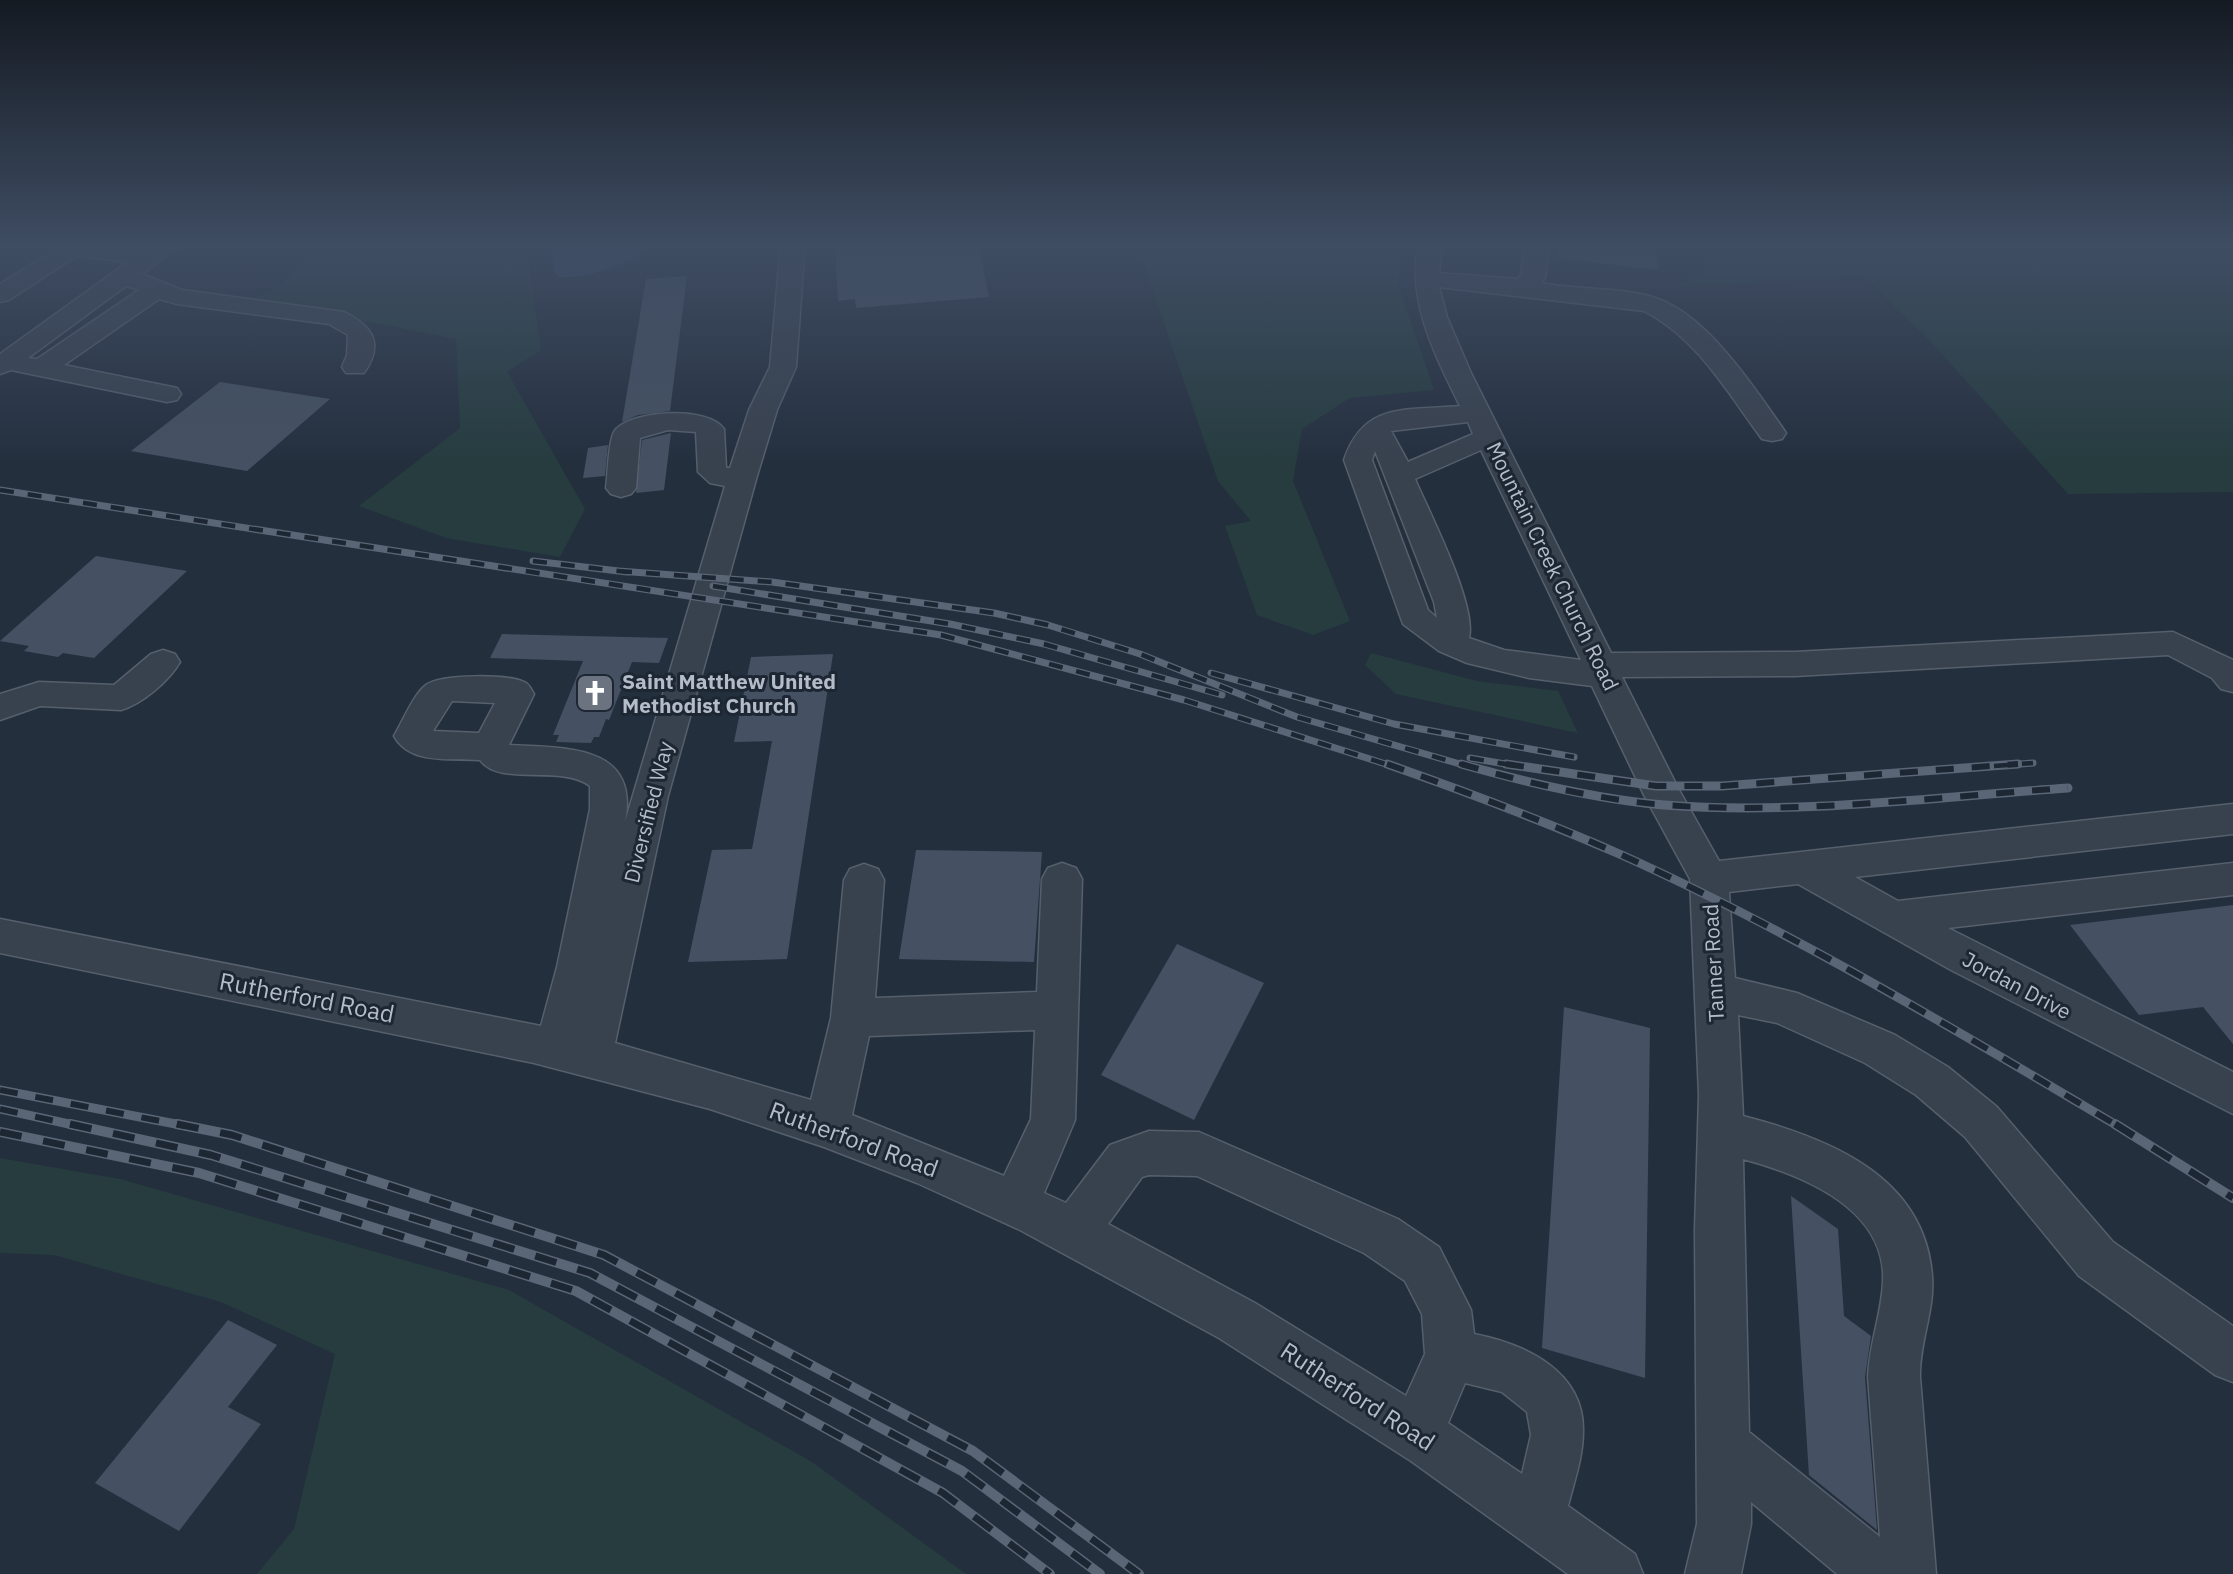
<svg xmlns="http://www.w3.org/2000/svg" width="2233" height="1574" viewBox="0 0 2233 1574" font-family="'IBM Plex Sans',sans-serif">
<rect width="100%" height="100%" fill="#242f3e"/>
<path fill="#263c3f" d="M322 244H531L527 249 541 350 507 372 585 509 560 557 446 538 359 506 460 428 456 339 252 299 278 286Z
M1137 244H1400L1399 287 1434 390 1350 398 1302 429 1293 481 1350 621 1313 635 1257 615 1225 526 1251 521 1218 481Z
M1719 244H2233V492L2068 494 1933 344 1864 276 1677 287 1703 270 1720 246Z
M1371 653 1477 681 1558 691 1578 733 1396 694 1365 665Z
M0 1158 120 1179 509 1290 812 1462 966 1574H257L294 1529 335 1354 221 1302 54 1255 0 1253Z"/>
<path fill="#394c67" d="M553 244H656C628 263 593 279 558 277L554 270Z"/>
<path fill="#455162" d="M835 244H978L989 297 856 308 855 299 838 301Z
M1559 244H1657L1658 270 1558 258Z
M687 276 670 411 638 415 622 422 646 279Z
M220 382 330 399 247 471 131 451Z
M671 433 664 490 636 493 642 440Z
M608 445 605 476 583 478 588 448Z
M96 556 187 571 94 658 63 653 58 657 24 651 29 646 0 641Z
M502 634 668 638 659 663 632 662 609 720 606 719 599 737H594L591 743 556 742 559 735H553L583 661 490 658Z
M833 654 787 959 688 962 712 850 752 849 772 741 734 742 751 657Z
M916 850 1042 852 1034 962 899 959Z
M2233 905V1044L2203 1007 2139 1015 2070 925Z
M1177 944 1264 983 1194 1120 1101 1075Z
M1564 1007 1650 1028 1645 1378 1542 1348Z
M1791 1196 1838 1229 1844 1316 1871 1336 1865 1377 1877 1530 1809 1475Z
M228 1320 277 1345 228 1407 261 1424 179 1531 95 1483Z"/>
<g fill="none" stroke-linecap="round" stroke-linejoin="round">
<defs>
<path id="minor" d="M64 244 145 249 153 244H180L142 274 182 290 344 312C372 326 385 343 364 373H346L342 367 347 355 348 335 329 324 177 304 159 299 64 365 177 388 181 394 177 400 167 402 11 370 0 374V354L128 262 76 256 9 300 0 302V284ZM126 286 139 290 37 359 28 358Z
M781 244H805L796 367 777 410 757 476 668 796 615 1043 811 1100 831 1018 844 880 850 869 864 864 878 869 884 880 875 998 1037 992 1042 879 1048 868 1062 863 1076 868 1082 879 1075 1120 1044 1193 1066 1203 1110 1145 1149 1131 1199 1132 1398 1219 1439 1247 1471 1310 1474 1334C1525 1344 1585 1371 1583 1432 1583 1457 1574 1482 1568 1506L1635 1554 1643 1574H1568L1411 1461 1219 1338 1020 1230 917 1183 824 1147 710 1109 534 1063 0 953V919L541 1026 557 967 590 809V786C562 764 499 787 480 760 450 758 410 765 394 736 403 721 413 695 426 685 441 674 507 674 524 682 529 684 531 689 534 694L509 745C565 748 640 744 625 822L725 486 710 483 698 472 696 432 668 430 640 438 636 488 631 494 621 497 611 494 606 488C608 475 608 437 616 429 635 410 708 406 724 429L726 468H730L749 410 770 367ZM452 701 495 703 479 733 433 731ZM1035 1030 1031 1119 1004 1176 852 1115 869 1036ZM1149 1175 1197 1176 1364 1253 1405 1281 1422 1314 1425 1354 1406 1396 1255 1303 1108 1224 1142 1177ZM1465 1383 1502 1392 1527 1412 1531 1435 1522 1474 1448 1423Z
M1418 244H1442L1439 273 1517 279 1521 275 1525 244H1549L1545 278 1541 283C1576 290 1627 287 1658 299 1709 317 1756 390 1786 433L1782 439 1772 441 1762 439C1728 393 1697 338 1644 311L1439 287 1447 317 1471 373 1611 653 1795 652 2173 632 2233 660V692L2221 689 2212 678 2168 655 1795 676 1622 677 1679 790 1719 861 2233 804V834L1855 877 1898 901 2233 863V895L1948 928 2233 1072V1114L1951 970 1798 884 1729 892 1735 978 1797 993 1895 1035 1948 1067 1997 1107 2113 1242 2233 1326V1382L2215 1375 2079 1276 1965 1137 1916 1095 1865 1063 1777 1023 1738 1015 1743 1116C1828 1138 1925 1176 1932 1276 1935 1310 1919 1343 1920 1377L1936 1574H1837L1751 1502V1524L1741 1574H1685L1697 1524 1695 1229 1699 1095 1690 879 1644 795 1592 686 1529 678 1467 663 1439 651 1403 624 1344 460C1364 401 1407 411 1460 406 1435 355 1407 302 1418 244ZM1468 422 1473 434 1408 462 1391 431ZM1481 450 1581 660 1504 650 1469 638C1477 605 1430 514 1415 479ZM1375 451 1434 602 1437 618 1428 610 1372 460ZM1743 1159C1802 1175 1886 1208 1883 1281 1882 1313 1869 1344 1868 1377L1880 1537 1749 1432Z
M163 650 175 654 180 662C169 681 142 704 121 710L40 706 0 720V694L39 682 114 685 151 654Z"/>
</defs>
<use href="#minor" stroke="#565f6c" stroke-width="3"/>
<use href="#minor" fill="#38414e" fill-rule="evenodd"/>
<defs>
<path id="rail-far2" d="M0 490 941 635 1184 700 1392 766
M533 561 627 572
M618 571 772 582 994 613 1048 625 1140 654 1297 717 1467 766
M713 586 950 624 1044 644 1222 695
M1211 673 1394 724 1574 757
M1470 758 1517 766
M1994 766 2033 763"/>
<path id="rail-far1" d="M1387 764C1467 792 1547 822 1624 856 1795 933 1957 1031 2118 1126
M1461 764C1528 783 1595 799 1664 805 1798 815 1935 797 2068 788
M1506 764 1656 786H1722L2018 764
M0 1090 186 1126
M0 1109 78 1126"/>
<path id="rail" d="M70 1124 211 1155 590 1273 962 1471 1100 1574
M177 1124 232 1135 604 1255 973 1451 1139 1574
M2115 1124 2233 1198
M0 1132 199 1173 576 1291 943 1493 1050 1574"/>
</defs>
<use href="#rail-far2" stroke="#5a6575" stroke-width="7"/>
<use href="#rail-far1" stroke="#5a6575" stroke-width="9"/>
<use href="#rail" stroke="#5a6575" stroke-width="10"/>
<use href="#rail-far2" stroke="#1d2633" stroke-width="4.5" stroke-dasharray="14" stroke-linecap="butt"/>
<use href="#rail-far1" stroke="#1d2633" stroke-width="6" stroke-dasharray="18" stroke-linecap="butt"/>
<use href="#rail" stroke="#1d2633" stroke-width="7" stroke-dasharray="22" stroke-linecap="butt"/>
</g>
<linearGradient id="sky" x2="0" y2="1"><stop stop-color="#141a22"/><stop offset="0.53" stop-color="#3f4d63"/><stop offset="1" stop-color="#3f4d63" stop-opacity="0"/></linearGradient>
<rect width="2233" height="464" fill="url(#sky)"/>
<defs>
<symbol id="church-square" viewBox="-11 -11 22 22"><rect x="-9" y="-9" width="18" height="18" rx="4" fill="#6b7280" stroke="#1d2633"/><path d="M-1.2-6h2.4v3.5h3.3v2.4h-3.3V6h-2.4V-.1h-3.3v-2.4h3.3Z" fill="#fff"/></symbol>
</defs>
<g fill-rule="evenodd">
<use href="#church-square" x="573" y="671" width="44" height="44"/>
</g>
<g text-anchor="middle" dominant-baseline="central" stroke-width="6" stroke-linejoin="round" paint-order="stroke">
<g font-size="21" fill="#b4bcc9" stroke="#1d2633">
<text transform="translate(1553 566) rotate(64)">Mountain Creek Church Road</text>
<text transform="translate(648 812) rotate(-76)">Diversified Way</text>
<text transform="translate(1713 963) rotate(-93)">Tanner Road</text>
<text transform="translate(2017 985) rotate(28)">Jordan Drive</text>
</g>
<g font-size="21" font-weight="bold" fill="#b4bcc9" stroke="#1d2633" text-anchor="start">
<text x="622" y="681">Saint Matthew United<tspan x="622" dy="24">Methodist Church</tspan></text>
</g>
<g font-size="24" fill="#b4bcc9" stroke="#1d2633">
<text transform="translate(307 997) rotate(11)">Rutherford Road</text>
<text transform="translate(854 1139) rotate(20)">Rutherford Road</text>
<text transform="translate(1358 1396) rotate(33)">Rutherford Road</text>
</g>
</g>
</svg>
